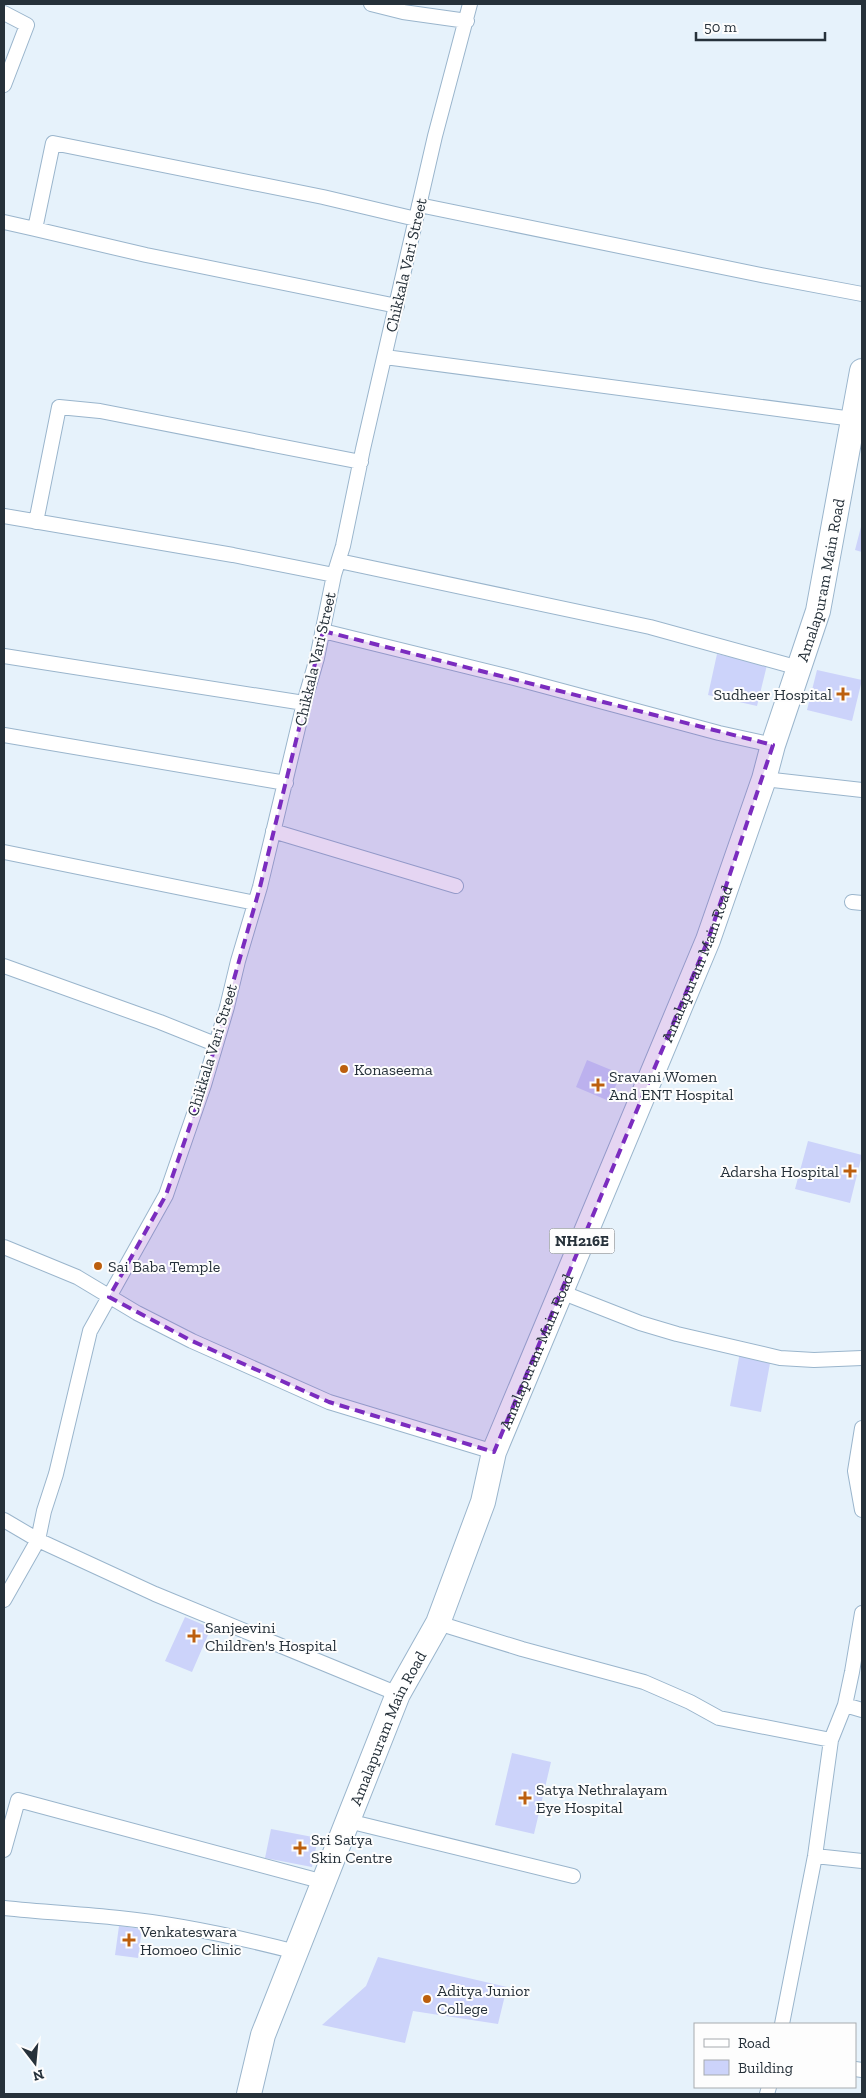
<svg xmlns="http://www.w3.org/2000/svg" width="866" height="2098" viewBox="0 0 866 2098" font-family="'Zilla Slab',serif">
<rect width="100%" height="100%" fill="#e6f2fb"/>
<path fill="#ccd3fa" d="M862 523V552L855 550Z
M717 654 767 665 757 706 708 695Z
M817 670 862 680 852 721 807 710Z
M587 1060 621 1074 609 1101 576 1087Z
M808 1141 862 1155 850 1203 795 1189Z
M740 1352 771 1358 761 1412 730 1406Z
M185 1617 211 1628 192 1672 165 1661Z
M512 1753 551 1762 534 1834 495 1825Z
M271 1829 318 1838 312 1867 265 1858Z
M119 1926 142 1929 138 1958 115 1955Z
M378 1957 507 1987 498 2024 413 2011 405 2043 322 2025 366 1986Z"/>
<g fill="none" stroke-linecap="round" stroke-linejoin="round">
<defs>
<path id="minor" d="M371 4 403 12 467 21
M4 13 27 25 4 85
M419 205 761 275 862 294
M4 222 35 229 53 143 323 197 416 219
M35 229 146 255 397 306
M385 357 853 419
M4 516 233 555 334 575
M36 522 59 407 100 411 361 462
M339 561 650 627 799 668
M323 631 514 678 719 733 773 745
M4 656 304 703
M4 735 286 783
M764 779 862 790
M273 831 456 886
M4 852 255 903
M852 902 862 903
M4 966 160 1022 215 1044
M4 1247 77 1277 137 1313 192 1341 329 1402 494 1452
M561 1292 640 1323 677 1334 780 1358 814 1360 862 1358
M862 1428 855 1471 862 1510
M4 1520 38 1540 155 1594 398 1694
M4 1600 38 1540 44 1511 56 1474 90 1331 166 1195 204 1085 227 1007 238 961 260 887 304 703 317 658 334 575 343 546 363 449 435 136 470 4
M438 1623 522 1649 644 1682 690 1702 719 1718 831 1740 815 1856 782 2024
M845 1705 862 1710
M831 1740 845 1705 852 1672 862 1613
M348 1821 573 1876
M4 1850 18 1800 324 1882
M815 1856 862 1861
M4 1908C42 1912 80 1914 119 1918 178 1924 238 1937 296 1952
M855 2069 862 2070
M767 2094 769 2087"/>
<g id="trunk">
<path id="s1" d="M249 2094 263 2035 398 1694 438 1623 483 1502 494 1452 708 940 764 779 773 745 818 611 862 371"/>
</g>
</defs>
<use href="#minor" stroke="#9ab5cc" stroke-width="16"/>
<use href="#trunk" stroke="#9ab5cc" stroke-width="26"/>
<use href="#minor" stroke="#fff" stroke-width="14"/>
<use href="#trunk" stroke="#fff" stroke-width="24"/>
</g>
<path fill="#7b2cbf" fill-opacity="0.2" stroke="#7b2cbf" stroke-width="4" stroke-dasharray="10 6" stroke-linejoin="round" d="M323 631 773 745 708 940 494 1452 329 1402 192 1341 109 1297 166 1195 204 1085 260 887Z"/>
<g fill="#bc5f0e" stroke="#fdfdfd" stroke-width="2">
<path d="M840.5 686.5h5v5h5v5h-5v5h-5v-5h-5v-5h5z"/>
<circle cx="344" cy="1069" r="5"/>
<path d="M595.5 1077.5h5v5h5v5h-5v5h-5v-5h-5v-5h5z"/>
<path d="M847.5 1163.5h5v5h5v5h-5v5h-5v-5h-5v-5h5z"/>
<circle cx="98" cy="1266" r="5"/>
<path d="M191.5 1628.5h5v5h5v5h-5v5h-5v-5h-5v-5h5z"/>
<path d="M522.5 1790.5h5v5h5v5h-5v5h-5v-5h-5v-5h5z"/>
<path d="M297.5 1840.5h5v5h5v5h-5v5h-5v-5h-5v-5h5z"/>
<path d="M126.5 1932.5h5v5h5v5h-5v5h-5v-5h-5v-5h5z"/>
<circle cx="427" cy="1999" r="5"/>
</g>
<g text-anchor="middle" dominant-baseline="central" stroke-width="4" stroke-linejoin="round" paint-order="stroke">
<rect fill="#fdfdfd" stroke="#666e74" stroke-width="1" x="549.5" y="1228.5" width="65" height="25" rx="4"/>
<g font-size="15" font-weight="bold" fill="#26313a">
<text x="582" y="1241">NH216E</text>
</g>
<g font-size="16" fill="#26313a" stroke="#fdfdfd">
<text transform="translate(406 265) rotate(-77)">Chikkala Vari Street</text>
<text stroke="none"><textPath href="#s1" startOffset="1622">Amalapuram Main Road</textPath></text>
<text transform="translate(315 659) rotate(-77)">Chikkala Vari Street</text>
<text stroke="none"><textPath href="#s1" startOffset="1218">Amalapuram Main Road</textPath></text>
<text transform="translate(212 1050) rotate(-73)">Chikkala Vari Street</text>
<text stroke="none"><textPath href="#s1" startOffset="798">Amalapuram Main Road</textPath></text>
<text stroke="none"><textPath href="#s1" startOffset="392">Amalapuram Main Road</textPath></text>
</g>
<g font-size="16" fill="#26313a" stroke="#fdfdfd" text-anchor="start">
<text x="832" y="694" text-anchor="end">Sudheer Hospital</text>
<text x="354" y="1069">Konaseema</text>
<text x="609" y="1076">Sravani Women<tspan x="609" dy="18">And ENT Hospital</tspan></text>
<text x="839" y="1171" text-anchor="end">Adarsha Hospital</text>
<text x="108" y="1266">Sai Baba Temple</text>
<text x="205" y="1627">Sanjeevini<tspan x="205" dy="18">Children's Hospital</tspan></text>
<text x="536" y="1789">Satya Nethralayam<tspan x="536" dy="18">Eye Hospital</tspan></text>
<text x="311" y="1839">Sri Satya<tspan x="311" dy="18">Skin Centre</tspan></text>
<text x="140" y="1931">Venkateswara<tspan x="140" dy="18">Homoeo Clinic</tspan></text>
<text x="437" y="1990">Aditya Junior<tspan x="437" dy="18">College</tspan></text>
</g>
</g>
<rect width="866" height="2098" fill="none" stroke="#26313a" stroke-width="10"/>
<rect x="694" y="2023" width="162" height="65" fill="#fdfdfd" stroke="#a7abaf"/>
<rect x="704" y="2039" width="25" height="8" fill="#ffffff" stroke="#a7abaf"/>
<text x="738" y="2048" font-size="15" fill="#26313a">Road</text>
<rect x="704" y="2060" width="25" height="15" fill="#ccd3fa" stroke="#a7abaf"/>
<text x="738" y="2073" font-size="15" fill="#26313a">Building</text>
<g transform="translate(35 2063) rotate(164)" stroke="#fdfdfd" stroke-width="4" paint-order="stroke">
<path d="M0-4L9 19L0 12L-9 19Z" fill="#26313a"/>
<text y="-8" font-size="14" font-weight="bold" text-anchor="middle" fill="#26313a">N</text>
</g>
<path d="M696 32v8h129v-8" fill="none" stroke="#26313a" stroke-width="2.5"/>
<text x="704" y="32" font-size="15" fill="#26313a" stroke="#fdfdfd" stroke-width="4" paint-order="stroke">50 m</text>
</svg>
